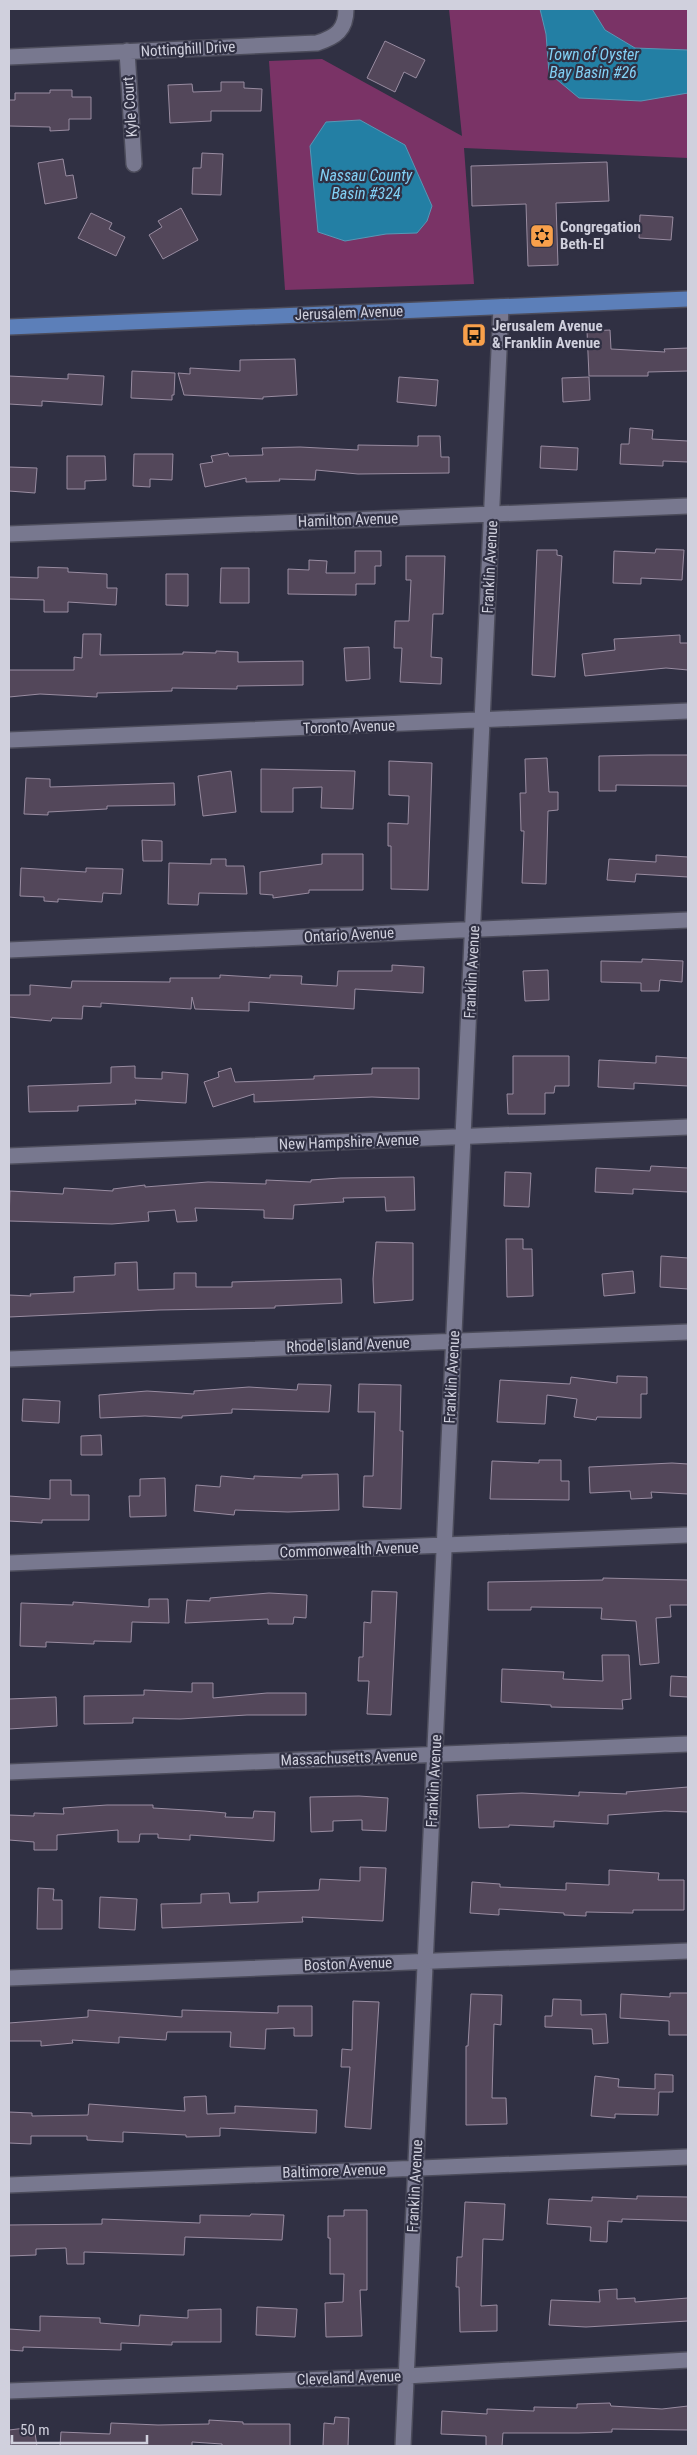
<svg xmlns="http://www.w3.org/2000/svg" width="697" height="2455" viewBox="0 0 697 2455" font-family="'Roboto Condensed',sans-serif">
<rect width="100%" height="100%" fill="#303043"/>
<path fill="#7a3366" d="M449 9H688V158L464 148 474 284 285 290 269 61 322 59 462 136Z"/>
<path fill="#237fa4" stroke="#5797b5" d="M540 9H592L605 30 635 48 688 50V93L641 101 579 98 549 73 546 34Z
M360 120 405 145 432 206 427 221 417 233 386 234 345 241 318 232 310 146 326 122Z"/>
<path fill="#53475a" stroke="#998ca1" d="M385 41 425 60 416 78 404 72 395 92 367 78Z
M221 82H244V88L262 89 261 111H211V121L170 123 168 85 192 84 193 92 221 91Z
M50 90H72V97H91V119H69V130L50 131V127L9 126V100H15V93H50Z
M202 153 223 154 221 195 192 194 193 168H201Z
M63 159 66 176 73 175 77 198 45 204 38 163Z
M607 162 609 201 556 203 558 265 528 266 526 204 472 206 471 166Z
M181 208 198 240 163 259 149 235 162 227 158 221Z
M91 213 112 223 109 229 125 237 116 256 78 238Z
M640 215 673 217 671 240 639 238Z
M610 330 611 349 665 352 664 349 688 348V371L648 372V376H589L587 331Z
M295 359 297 395 263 397V399L184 395 178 373 190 374V368L240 371V360Z
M132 371 175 373 174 395H172V400L131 398Z
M68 374 104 376 102 405 42 401V406L9 404V376L68 379Z
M399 377 438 380 436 406 397 402Z
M589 377 590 400 563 402 562 378Z
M630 428 653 430 652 439 688 441V462L663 461V466L620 464 621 444H629Z
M418 436H440L441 457H449V473L358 474 316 470 315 480 279 479 280 481 246 482V478L205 487 200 464 213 462 211 456 228 453 229 456 263 455 262 448 300 447 358 450V445L418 446Z
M541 446 578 448 577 470 540 468Z
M134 454H173L172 480 150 479V487L133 486Z
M67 456H105L106 480 85 481V489H67Z
M9 467 37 468 35 493 9 491Z
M656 549 684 550 682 580 641 578V584L613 583 614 551 655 553Z
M537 550H557V555L562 556 555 677 532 675Z
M355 551H381V566H375V584H356V595L288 594V569L309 570V560L327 561 326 573H355Z
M406 556H445L443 614H433L431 657 442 658 441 684 400 682 402 648H394L395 621H409L411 580H406Z
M38 567 68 568V572L107 574V588H117L116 605 68 602V612H44V600L9 599V577L38 578Z
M221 568H249V603H220Z
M166 574H188V606L166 605Z
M83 634H101L100 655 183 654V652L216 653V651L238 652V662L303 661V685L237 686V689L172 688V691L97 693V697L40 694 9 697V670H74V657L82 658Z
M680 635V643H688V670L666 668 585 676 582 654 615 650 614 639Z
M369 647 370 679 346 681 344 648Z
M649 755H688V786L616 785V791H599V756Z
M547 758 549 792H558V810L548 811 546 884 522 883 524 831H521L520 793H526L525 759Z
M389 761 432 763 428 890 391 889V846H388V823L408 824 409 796 389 795Z
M261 769 355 771 353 809 321 808 322 787 293 788V812H261Z
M231 771 236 812 203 816 198 776Z
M26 778 50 779V787L174 783 175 805 107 806V809L48 812V815L24 814Z
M142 840 162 841V861H143Z
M322 854H363V890H309V893L273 898V895L260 894V872L322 864Z
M656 855 688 857V877L636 874 635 882 607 880 609 859 656 862Z
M211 859H226V866H244L247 894 199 893 198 905 168 904 169 863 211 864Z
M21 868 86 872V868L123 869 121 894 103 893 102 902 58 899V902L44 901V897L20 896Z
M642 959 683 961 682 982 660 980 659 991H641V983L601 982V961L642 962Z
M392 965 424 967 423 993 355 989 354 1009 249 1002V1011L195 1009 192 997 191 1009 101 1003V1007L83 1006 82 1019 52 1018 51 1021 9 1017V995H30V985L71 988 72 981 170 982V978H220V975L270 978V975L302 976 301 984 337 986 338 971H392Z
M548 970 549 1000 525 1001 523 971Z
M513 1056H569V1086H555L554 1093H545V1114H508L507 1094H513Z
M656 1056 688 1058V1086L634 1083V1089L598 1087 599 1060 656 1063Z
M135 1066V1078L162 1079V1072L188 1074 186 1103 135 1100 136 1104 78 1106V1111L29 1112 28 1086 111 1083V1067Z
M231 1068 235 1082 314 1079V1076L372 1074V1068H419V1099L372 1097 254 1102V1094L213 1107 204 1082 219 1077 218 1072Z
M651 1166 688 1168V1192L633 1189V1194L595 1192 596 1168 650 1171Z
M505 1172 531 1173 529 1207 504 1206Z
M414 1177 415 1210 386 1211 385 1197 343 1198 344 1202 294 1205 293 1219 264 1218V1210L195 1208 197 1221 177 1222 175 1210 148 1212 149 1221 112 1224 9 1221 10 1191 63 1194 64 1188 113 1191V1189L145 1185V1187L208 1182 266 1184V1180L311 1182V1180L340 1178Z
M506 1239H523V1249H532L533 1296 507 1297Z
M376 1242 413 1243V1300L374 1303 373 1279Z
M661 1256 688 1258V1289L660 1287Z
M137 1262 138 1290 174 1289V1273H196V1287H232V1282L341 1279 342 1303 275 1306V1308L159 1310 9 1317V1295L31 1296 30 1294 74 1292V1277L115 1275V1263Z
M633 1271 635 1293 604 1296 602 1274Z
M617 1376 647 1377V1394H641V1418L597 1417 596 1420 574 1417 577 1399 547 1395 545 1424 497 1422 500 1380 570 1384 571 1377 617 1383Z
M298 1384 331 1385 329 1412 232 1409V1413L182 1416V1418L145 1416 100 1418 99 1395 147 1391 194 1394V1391L249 1387 297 1390Z
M359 1384 401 1385 400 1431H403L401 1509 363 1507 364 1476H373L375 1412H358Z
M23 1399 60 1401 59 1423 22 1421Z
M101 1435 102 1455H81V1436Z
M539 1460H561V1481H569V1500L490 1499 492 1461 539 1463Z
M672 1463 688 1464V1494L651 1492 652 1498 631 1499 630 1491 590 1493 589 1467Z
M338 1474 339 1510 288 1512 235 1510 234 1515 194 1511 196 1485 220 1487 221 1476 254 1479V1476L302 1478V1475Z
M165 1478 166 1516 130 1517 129 1496H140V1479Z
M50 1480H71V1495H89V1520H42V1523L9 1521V1496L50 1499Z
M603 1578 688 1580V1605H670L671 1617 656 1618 659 1663 640 1665 636 1621 601 1619 602 1608 531 1607V1610H488V1582L603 1580Z
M372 1591 397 1592 391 1715 367 1714 369 1681H358L359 1657H363L364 1622 371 1623Z
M269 1593 307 1595 306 1618 294 1617 293 1624H268V1619L185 1623 187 1600 210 1601V1598Z
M149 1599H168L169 1623 132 1622 131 1642 94 1641V1644L46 1642V1647L20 1646 21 1603 73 1605V1602L149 1607Z
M602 1655H629L631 1699 622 1700 623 1709 551 1707V1705L501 1702 502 1669 564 1672 563 1679 603 1681Z
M671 1676 688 1677V1697L670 1696Z
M192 1683H213V1698L267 1693H306V1715H247L180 1719 133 1718V1723L84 1724V1696L144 1695V1690L192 1692Z
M56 1697 57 1726 9 1729V1699Z
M688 1787V1812L665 1811 608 1815V1824L554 1821V1827L509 1825V1827L479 1828 477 1795 522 1793 579 1796V1792L627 1794 626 1792Z
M359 1796 388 1798 386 1831 362 1830V1820L333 1821V1831L311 1832 310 1797Z
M107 1805H153V1808L204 1811 226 1813 225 1817 253 1818 254 1811 275 1812 274 1841 190 1835V1840L158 1838V1834H140L139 1842H118V1830L57 1835V1850H34V1842L9 1840V1815L34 1816V1813L64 1814 63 1808Z
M360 1867 386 1868 383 1921 302 1917 303 1922 162 1928 161 1904 201 1903V1894L229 1893 230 1903 258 1902V1892L319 1890 320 1879 360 1881Z
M609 1870 659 1873 658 1880H684V1910H633V1913L586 1912V1916L564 1915V1913L499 1909V1915L470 1913 472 1882 500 1884V1887L566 1890V1883L609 1885Z
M38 1888 54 1889 53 1900H62V1929H37Z
M100 1897 137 1899 135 1930 99 1928Z
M670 1993H688V2035H669V2021L620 2018 621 1994 670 1997Z
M471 1994 502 1995 501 2025 494 2024 492 2098H506L507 2124 466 2125V2046H468Z
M553 1999 581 2000V2015L606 2014 608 2043 593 2044 592 2029 545 2027V2016H552Z
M353 2001 379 2002 371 2129 345 2127 350 2067H341L342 2049 352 2050Z
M278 2006H312V2036H294V2028L266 2029 265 2049 230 2047 231 2032H167L166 2040 119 2037V2043L72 2040 73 2043 41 2046V2041H9V2023L88 2017V2010L182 2017V2010L278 2013Z
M655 2074 673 2075V2092H659L658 2115 615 2114V2118L591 2116 595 2076 619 2079 618 2087 655 2089Z
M206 2096 207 2114 235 2113V2106L317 2110 316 2133 220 2128V2136L186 2137V2135L123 2132V2142L87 2140V2136H31V2144L9 2143V2112L32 2113V2116L88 2115 89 2104 185 2111 184 2097Z
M637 2196 688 2197V2221L622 2219V2222L608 2221 607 2242 590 2241 591 2227 547 2224 549 2199 592 2201V2197L637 2199Z
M465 2202 505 2204 503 2240 483 2239 481 2306 497 2305V2331L460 2332 459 2287H456L457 2257H462Z
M344 2210H367V2290H360L362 2336 326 2337 325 2303 343 2302 344 2274H330V2238H328V2216H344Z
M251 2214 284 2215 282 2240 185 2237 184 2255 84 2252V2264H67L66 2248 36 2249V2255L9 2256V2225L102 2224V2219L200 2223V2215L250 2216Z
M617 2289V2299L635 2298V2302L688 2298V2321L586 2327 549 2325 551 2300 600 2302 599 2290Z
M257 2307 297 2309 295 2337 256 2335Z
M221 2309V2342H172V2345L121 2343V2350L23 2347V2351L9 2350V2329L40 2331V2316L100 2318V2323L139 2326 140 2315 188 2318V2310Z
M610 2403 611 2406 662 2409 688 2406V2430L612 2429V2432L579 2433H503L502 2446H486V2436L441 2434 442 2411 487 2414V2409L534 2411V2407L577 2408V2404Z
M335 2417 349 2418 348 2446H323L324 2423 334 2424Z
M209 2420 243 2422V2424H290V2446H222V2444L192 2442V2446H60L61 2432 110 2434 111 2423 158 2425 209 2424Z
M34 2427 37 2446H11L9 2430Z"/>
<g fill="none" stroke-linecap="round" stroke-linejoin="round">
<defs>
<path id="minor" d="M127 51 134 164
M9 57 317 43C336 37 346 30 346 9
M9 534 688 506
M9 740 688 711
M9 950 688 920
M9 1156 688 1127
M9 1359 688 1332
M9 1563 688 1535
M9 1772 688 1744
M9 1978 688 1951
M9 2185 688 2157
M9 2391 406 2376 688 2360
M403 2446 501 307"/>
<path id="major" d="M9 327 688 299"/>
</defs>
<use href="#minor" stroke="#4c4c5b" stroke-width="18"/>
<use href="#major" stroke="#4c4c5b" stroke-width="18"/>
<use href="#minor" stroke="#78788f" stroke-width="15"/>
<use href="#major" stroke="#5c7fb9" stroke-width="15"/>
</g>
<defs>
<symbol id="synagogue-square" viewBox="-11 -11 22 22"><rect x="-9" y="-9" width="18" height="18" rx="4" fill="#f8a04b" stroke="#303043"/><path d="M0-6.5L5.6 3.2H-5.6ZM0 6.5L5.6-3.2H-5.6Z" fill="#111"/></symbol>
<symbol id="bus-square" viewBox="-11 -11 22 22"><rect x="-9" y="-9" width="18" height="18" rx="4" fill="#f8a04b" stroke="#303043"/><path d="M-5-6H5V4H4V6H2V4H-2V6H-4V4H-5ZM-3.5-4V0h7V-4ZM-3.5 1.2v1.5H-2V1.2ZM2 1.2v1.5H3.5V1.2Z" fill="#111"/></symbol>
</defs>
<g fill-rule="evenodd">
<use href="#synagogue-square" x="528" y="222" width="28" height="28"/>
<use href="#bus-square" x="460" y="321" width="28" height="28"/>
</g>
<g text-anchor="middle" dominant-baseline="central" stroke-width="4.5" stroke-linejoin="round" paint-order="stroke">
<g font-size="15" fill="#d0d0dd" stroke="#303043">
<text transform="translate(188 49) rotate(-3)">Nottinghill Drive</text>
<text transform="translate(130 107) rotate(-94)">Kyle Court</text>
<text transform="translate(349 313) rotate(-2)">Jerusalem Avenue</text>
<text transform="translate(348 520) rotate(-2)">Hamilton Avenue</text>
<text transform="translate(490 567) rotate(-87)">Franklin Avenue</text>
<text transform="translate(349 727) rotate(-2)">Toronto Avenue</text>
<text transform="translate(349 935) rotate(-3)">Ontario Avenue</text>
<text transform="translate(472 972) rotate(-87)">Franklin Avenue</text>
<text transform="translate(349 1142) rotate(-2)">New Hampshire Avenue</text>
<text transform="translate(348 1345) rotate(-2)">Rhode Island Avenue</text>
<text transform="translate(452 1377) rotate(-87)">Franklin Avenue</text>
<text transform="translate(349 1550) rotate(-2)">Commonwealth Avenue</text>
<text transform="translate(349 1758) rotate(-2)">Massachusetts Avenue</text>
<text transform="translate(434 1781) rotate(-87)">Franklin Avenue</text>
<text transform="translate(348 1964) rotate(-2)">Boston Avenue</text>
<text transform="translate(334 2171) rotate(-2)">Baltimore Avenue</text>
<text transform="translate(415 2186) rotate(-87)">Franklin Avenue</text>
<text transform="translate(349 2378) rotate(-2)">Cleveland Avenue</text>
</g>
<g font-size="15" font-weight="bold" fill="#d0d0dd" stroke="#303043" text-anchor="start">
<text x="560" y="227">Congregation<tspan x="560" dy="17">Beth-El</tspan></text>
<text x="492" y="326">Jerusalem Avenue<tspan x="492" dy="17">&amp; Franklin Avenue</tspan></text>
</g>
<g font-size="16" font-style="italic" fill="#82d0f5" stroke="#303043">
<text x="593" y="54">Town of Oyster<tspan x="593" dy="18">Bay Basin #26</tspan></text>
<text x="366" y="175">Nassau County<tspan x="366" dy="18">Basin #324</tspan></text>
</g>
</g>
<rect width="697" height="2455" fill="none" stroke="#d0d0dd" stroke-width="20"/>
<path d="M12 2435v8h135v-8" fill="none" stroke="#d0d0dd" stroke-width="2.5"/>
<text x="20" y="2435" font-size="15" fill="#d0d0dd" stroke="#303043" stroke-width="4" paint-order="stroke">50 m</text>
</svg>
